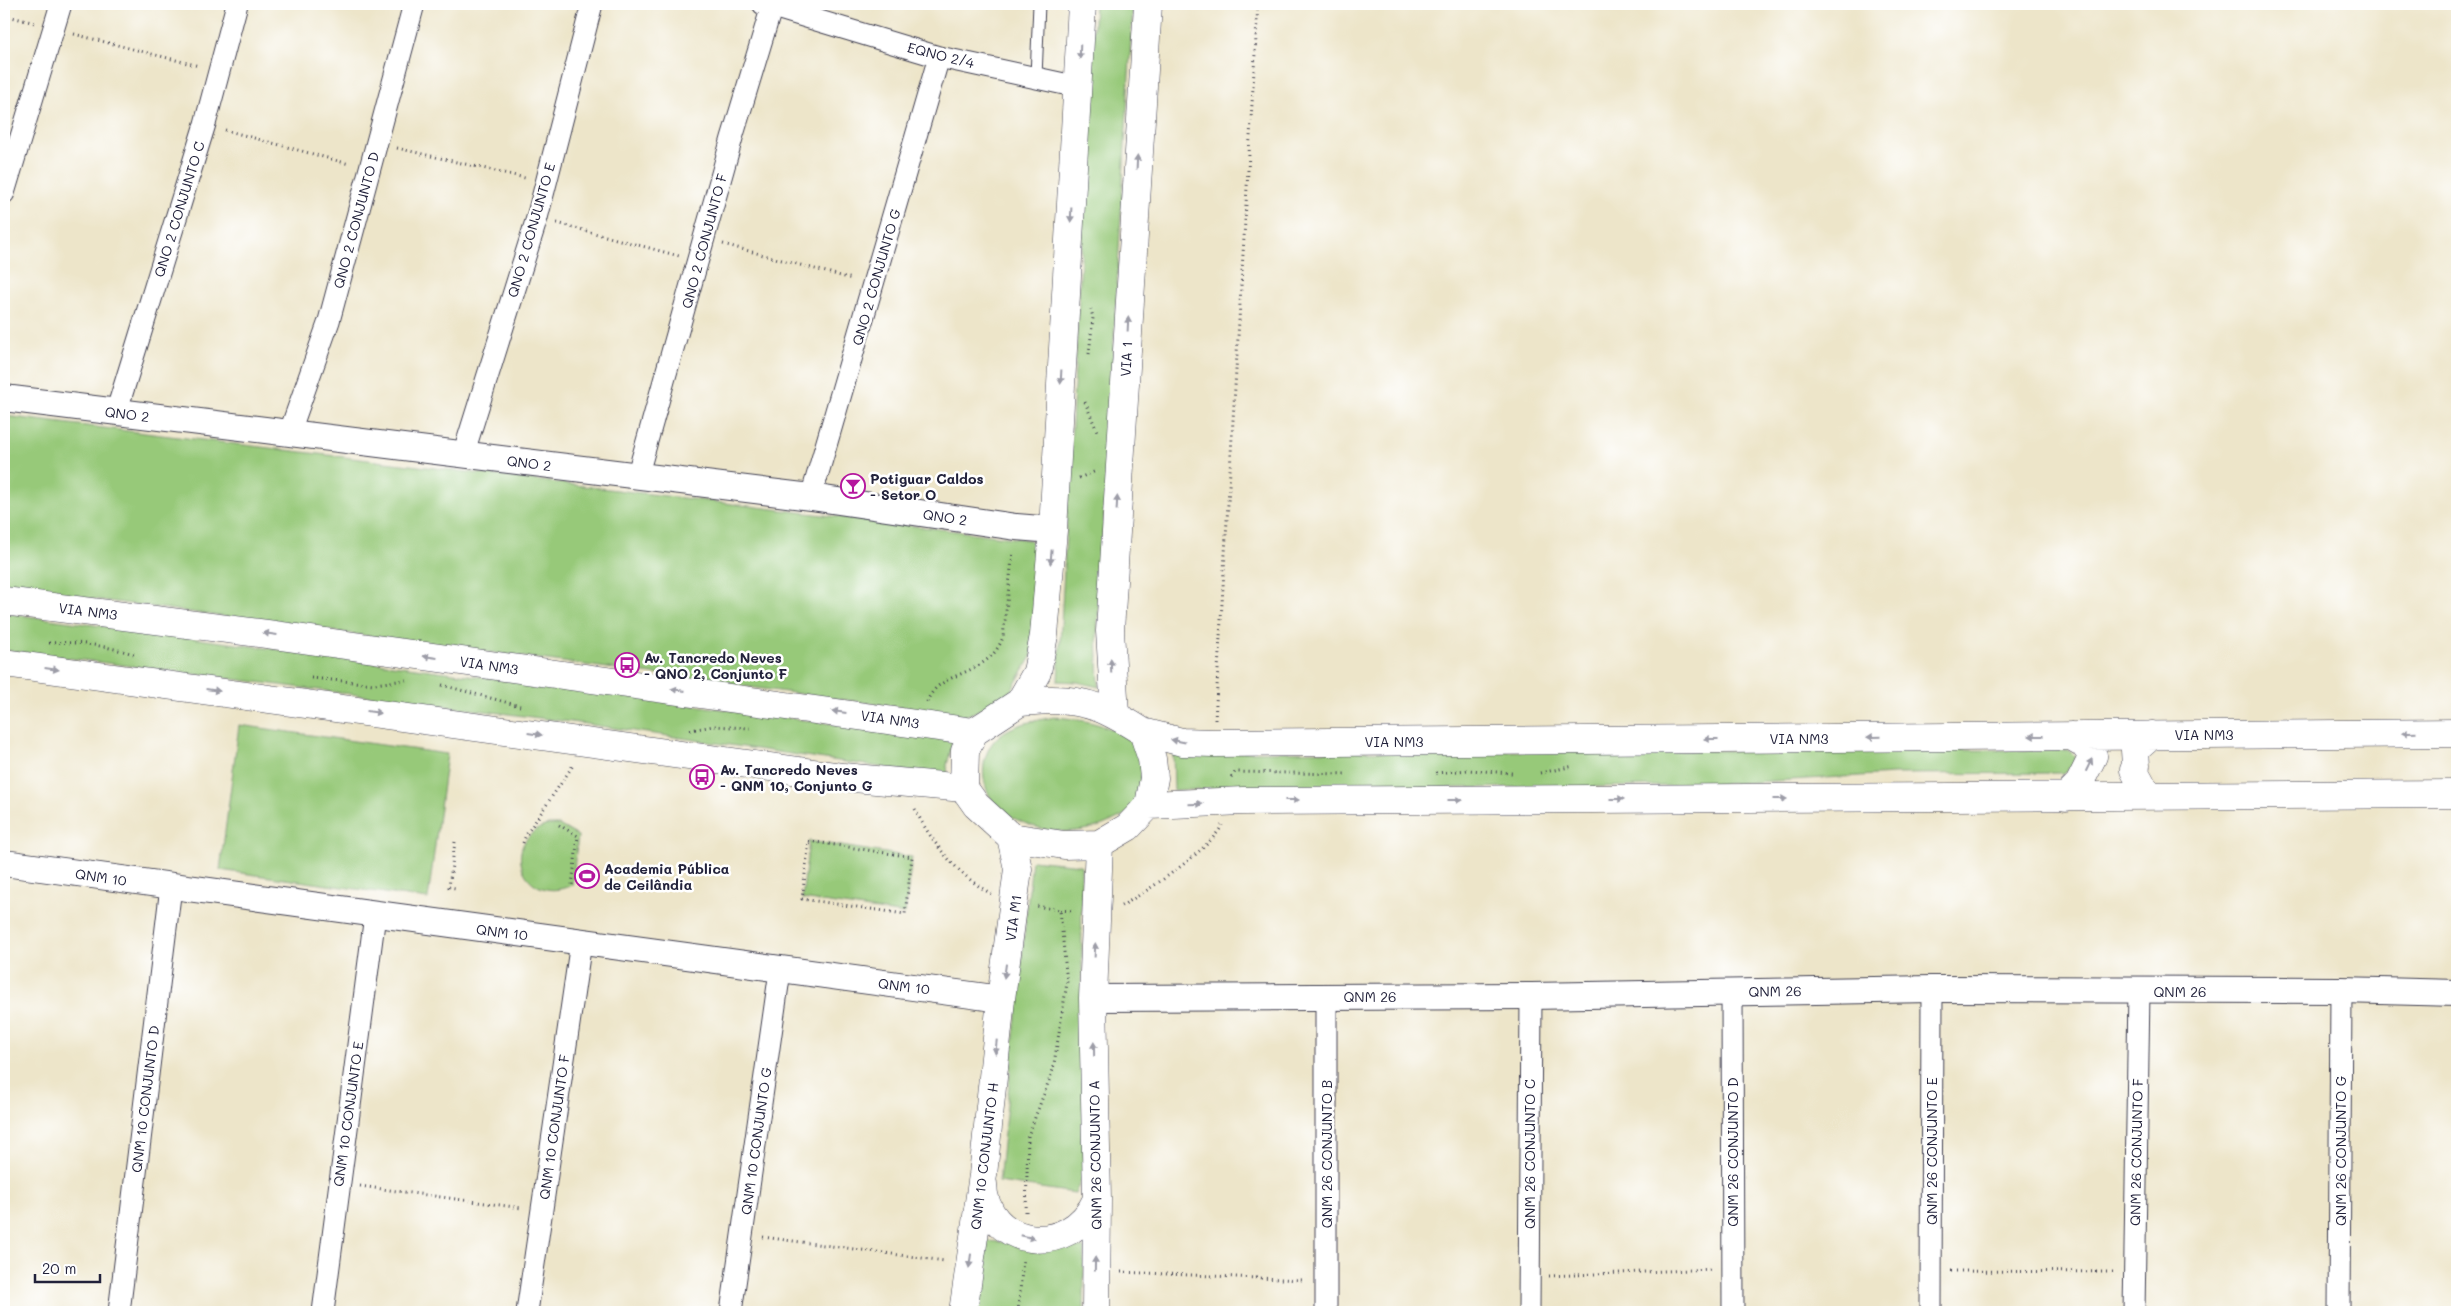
<svg xmlns="http://www.w3.org/2000/svg" width="2461" height="1316" viewBox="0 0 2461 1316" font-family="Mali,sans-serif">
<rect width="100%" height="100%" fill="#fff"/>
<filter id="ink" filterUnits="userSpaceOnUse"><feTurbulence type="fractalNoise" baseFrequency=".02" numOctaves="2"/><feDisplacementMap in="SourceGraphic" scale="10" xChannelSelector="R" yChannelSelector="G"/><feConvolveMatrix kernelMatrix="1 2 1 2 8 2 1 2 1" color-interpolation-filters="sRGB"/></filter>
<filter id="wash" filterUnits="userSpaceOnUse"><feTurbulence type="fractalNoise" baseFrequency=".0096" numOctaves="4" result="noise"/><feDisplacementMap in="SourceGraphic" scale="20" xChannelSelector="R" yChannelSelector="G"/><feGaussianBlur stdDeviation="1.12" result="paint"/><feColorMatrix in="noise" values="0 0 0 0 0 0 0 0 0 0 0 0 0 0 0 0 0 1.4 0 .05"/><feComposite in="paint" operator="in"/></filter>
<g filter="url(#wash)">
<rect width="100%" height="100%" fill="#ede5c9"/>
<path fill="#97c979" stroke="#5c765a" d="M1095 4H1133L1097 636 1099 687 1077 682 1058 681Z
M4 416 1030 540 1038 547 1032 655 1011 691 999 702 965 716 4 587Z
M4 613 953 740 947 765 948 777 579 723 4 650Z
M1055 717C1082 719 1134 727 1142 760 1143 765 1142 771 1141 775 1141 792 1140 800 1127 813 1124 816 1118 818 1114 820 1079 838 1038 834 1005 813 978 795 975 751 1004 732 1019 723 1038 720 1055 717Z
M239 725 447 754 428 899 220 870Z
M2069 750 2075 756 2073 765 2064 773 1894 774 1685 786 1174 790 1173 752Z
M548 825H559L578 836 572 885C524 908 497 840 548 825Z
M809 841 912 857 905 914 802 899Z
M1032 860 1081 865 1084 1175 1075 1193 999 1182Z
M987 1241 1084 1248V1312H977Z"/>
</g>
<g filter="url(#ink)">
<g fill="none" stroke-linecap="round" stroke-linejoin="round">
<defs>
<path id="service" d="M1036 77 1039 4"/>
<path id="minor" d="M763 4 939 57 1078 87
M4 193 61 4
M116 413 205 124 237 4
M289 434 329 321 414 4
M463 455 537 218 592 4
M637 477 732 138 772 6
M811 497 939 57
M1732 991 1733 1312
M119 1312 171 887
M323 1312 375 915
M527 1312 581 942
M731 1312 780 971
M1326 1312V996
M1529 1312 1531 996
M1931 1312 1932 989
M2134 1312 2139 991
M2339 1312 2341 990"/>
<path id="tertiary" d="M4 398 811 497 1016 527 1053 530
M4 863 1001 999
M1093 998 1531 996 1932 989 2341 990 2457 993"/>
<path id="secondary" d="M4 601 267 634 974 732
M4 663 843 777 964 788
M1048 700C1089 699 1110 711 1143 732L1152 759 1154 778 1149 805 1128 827 1099 844 1064 845 1011 837 976 805 964 788 965 751 974 732 1020 702Z
M1020 702 1037 672 1044 635 1053 530 1082 4
M1115 714 1110 631 1148 4
M1143 732 1182 742 1213 743 2457 733
M2148 796 2134 770 2136 766 2135 750 2152 735
M2066 797 2079 784 2093 756 2083 743 2071 736
M1149 805 1243 801 2457 794
M983 1184C984 1246 1069 1261 1097 1199
M963 1312 983 1175 1001 999 1018 869 1011 837
M1096 1312 1097 1199 1093 998 1099 844"/>
</defs>
<use href="#service" stroke="#403f50" stroke-width="13"/>
<use href="#minor" stroke="#403f50" stroke-width="23"/>
<use href="#tertiary" stroke="#403f50" stroke-width="28"/>
<use href="#secondary" stroke="#403f50" stroke-width="29"/>
<path stroke="#403f50" stroke-width="3" stroke-dasharray="1 4" stroke-linecap="butt" d="M4 15 35 23
M74 34 199 66
M225 130 349 164
M397 148 525 178
M557 223 679 256
M723 244 852 279
M1089 354 1093 318 1091 309
M1085 402 1097 431
M1079 478 1096 471
M49 643C78 641 105 646 134 654
M311 678 374 684 406 680
M442 685 520 706
M927 702C939 668 988 679 1003 637L1013 551
M1215 720 1258 4
M690 730 714 726 750 728
M1436 773 1468 770 1512 773
M1540 773 1574 766
M1231 777 1235 772 1347 774
M915 809C931 842 959 877 992 894
M559 825 578 836 572 885
M809 841 912 857 905 914 802 899Z
M455 842 449 887 456 888
M523 843 526 835 574 764
M1121 906C1145 893 1211 849 1222 825
M1060 910 1073 911
M360 1186 522 1208
M1026 1212 1028 1136 1053 1070 1067 983 1060 910 1036 906
M763 1237 945 1261
M1951 1271 2115 1272
M1121 1272 1304 1280
M1549 1276 1713 1269
M1018 1312 1023 1260"/>
<use href="#service" stroke="#fff" stroke-width="11"/>
<use href="#minor" stroke="#fff" stroke-width="21"/>
<use href="#tertiary" stroke="#fff" stroke-width="26"/>
<use href="#secondary" stroke="#fff" stroke-width="28"/>
</g>
<defs><path id="oneway-solid" d="M-6-.8H1V-3.2L6.5 0L1 3.2V.8H-6Z" transform="scale(1.25)"/></defs>
<g fill="#9c9ca7">
<use href="#oneway-solid" transform="translate(1080 52) rotate(92)"/>
<use href="#oneway-solid" transform="translate(1137 162) rotate(-87)"/>
<use href="#oneway-solid" transform="translate(1071 215) rotate(93)"/>
<use href="#oneway-solid" transform="translate(1128 324) rotate(-87)"/>
<use href="#oneway-solid" transform="translate(1061 377) rotate(93)"/>
<use href="#oneway-solid" transform="translate(1117 503) rotate(-87)"/>
<use href="#oneway-solid" transform="translate(1051 557) rotate(95)"/>
<use href="#oneway-solid" transform="translate(270 634) rotate(-172)"/>
<use href="#oneway-solid" transform="translate(430 657) rotate(-172)"/>
<use href="#oneway-solid" transform="translate(1111 666) rotate(-92)"/>
<use href="#oneway-solid" transform="translate(52 669) rotate(7)"/>
<use href="#oneway-solid" transform="translate(213 690) rotate(8)"/>
<use href="#oneway-solid" transform="translate(678 690) rotate(-172)"/>
<use href="#oneway-solid" transform="translate(374 712) rotate(8)"/>
<use href="#oneway-solid" transform="translate(839 712) rotate(-172)"/>
<use href="#oneway-solid" transform="translate(2409 733) rotate(179)"/>
<use href="#oneway-solid" transform="translate(535 734) rotate(8)"/>
<use href="#oneway-solid" transform="translate(2036 736) rotate(180)"/>
<use href="#oneway-solid" transform="translate(1874 737) rotate(179)"/>
<use href="#oneway-solid" transform="translate(1711 739) rotate(180)"/>
<use href="#oneway-solid" transform="translate(1178 741) rotate(-169)"/>
<use href="#oneway-solid" transform="translate(2089 765) rotate(-64)"/>
<use href="#oneway-solid" transform="translate(1617 799)"/>
<use href="#oneway-solid" transform="translate(1780 799)"/>
<use href="#oneway-solid" transform="translate(1292 800)"/>
<use href="#oneway-solid" transform="translate(1455 800)"/>
<use href="#oneway-solid" transform="translate(1196 804) rotate(-2)"/>
<use href="#oneway-solid" transform="translate(1095 950) rotate(-87)"/>
<use href="#oneway-solid" transform="translate(1005 971) rotate(98)"/>
<use href="#oneway-solid" transform="translate(996 1047) rotate(96)"/>
<use href="#oneway-solid" transform="translate(1094 1049) rotate(-91)"/>
<use href="#oneway-solid" transform="translate(1028 1237) rotate(14)"/>
<use href="#oneway-solid" transform="translate(970 1261) rotate(98)"/>
<use href="#oneway-solid" transform="translate(1095 1264) rotate(-89)"/>
</g>
</g>
<defs>
<symbol id="bar-ring" viewBox="-11 -11 22 22"><circle r="9.5" fill="#fff" stroke="#b5179e" stroke-width="1.5"/><path d="M-6-5H6L.8 .8V4.5H3.5V6h-7V4.5H-.8V.8Z" fill="#b5179e"/></symbol>
<symbol id="bus-ring" viewBox="-11 -11 22 22"><circle r="9.5" fill="#fff" stroke="#b5179e" stroke-width="1.5"/><path d="M-5-6H5V4H4V6H2V4H-2V6H-4V4H-5ZM-3.5-4V0h7V-4ZM-3.5 1.2v1.5H-2V1.2ZM2 1.2v1.5H3.5V1.2Z" fill="#b5179e"/></symbol>
<symbol id="stadium-ring" viewBox="-11 -11 22 22"><circle r="9.5" fill="#fff" stroke="#b5179e" stroke-width="1.5"/><path d="M0-5a6.5 5 0 1 0 0 10a6.5 5 0 1 0 0-10ZM-3.5-1.8h7v3.6h-7Z" fill="#b5179e"/></symbol>
</defs>
<g fill-rule="evenodd">
<use href="#bar-ring" x="839" y="472" width="28" height="28"/>
<use href="#bus-ring" x="613" y="651" width="28" height="28"/>
<use href="#bus-ring" x="688" y="763" width="28" height="28"/>
<use href="#stadium-ring" x="573" y="862" width="28" height="28"/>
</g>
<g text-anchor="middle" dominant-baseline="central" stroke-width="5" stroke-linejoin="round" paint-order="stroke">
<g font-size="14" fill="#22223b" stroke="#fff">
<text transform="translate(941 55) rotate(14)">EQNO 2/4</text>
<text transform="translate(179 209) rotate(-73)">QNO 2 CONJUNTO C</text>
<text transform="translate(356 220) rotate(-75)">QNO 2 CONJUNTO D</text>
<text transform="translate(531 230) rotate(-74)">QNO 2 CONJUNTO E</text>
<text transform="translate(704 241) rotate(-75)">QNO 2 CONJUNTO F</text>
<text transform="translate(876 277) rotate(-74)">QNO 2 CONJUNTO G</text>
<text transform="translate(1126 359) rotate(-87)">VIA 1</text>
<text transform="translate(127 414) rotate(7)">QNO 2</text>
<text transform="translate(529 463) rotate(7)">QNO 2</text>
<text transform="translate(945 517) rotate(8)">QNO 2</text>
<text transform="translate(88 611) rotate(7)">VIA NM3</text>
<text transform="translate(489 665) rotate(8)">VIA NM3</text>
<text transform="translate(890 719) rotate(8)">VIA NM3</text>
<text x="2204" y="734">VIA NM3</text>
<text x="1799" y="738">VIA NM3</text>
<text x="1394" y="741">VIA NM3</text>
<text transform="translate(101 877) rotate(8)">QNM 10</text>
<text transform="translate(1013 918) rotate(-82)">VIA M1</text>
<text transform="translate(502 932) rotate(7)">QNM 10</text>
<text transform="translate(904 986) rotate(7)">QNM 10</text>
<text transform="translate(1775 991) rotate(-1)">QNM 26</text>
<text x="2180" y="991">QNM 26</text>
<text x="1370" y="996">QNM 26</text>
<text transform="translate(145 1099) rotate(-83)">QNM 10 CONJUNTO D</text>
<text transform="translate(348 1114) rotate(-82)">QNM 10 CONJUNTO E</text>
<text transform="translate(554 1127) rotate(-82)">QNM 10 CONJUNTO F</text>
<text transform="translate(756 1141) rotate(-82)">QNM 10 CONJUNTO G</text>
<text transform="translate(1931 1151) rotate(-90)">QNM 26 CONJUNTO E</text>
<text transform="translate(2340 1151) rotate(-90)">QNM 26 CONJUNTO G</text>
<text transform="translate(1732 1152) rotate(-90)">QNM 26 CONJUNTO D</text>
<text transform="translate(2136 1152) rotate(-89)">QNM 26 CONJUNTO F</text>
<text transform="translate(1326 1154) rotate(-90)">QNM 26 CONJUNTO B</text>
<text transform="translate(1529 1154) rotate(-90)">QNM 26 CONJUNTO C</text>
<text transform="translate(1095 1155) rotate(-91)">QNM 26 CONJUNTO A</text>
<text transform="translate(984 1156) rotate(-83)">QNM 10 CONJUNTO H</text>
</g>
<g font-size="14" font-weight="bold" fill="#22223b" stroke="#fff" text-anchor="start">
<text x="870" y="478">Potiguar Caldos<tspan x="870" dy="16">- Setor O</tspan></text>
<text x="644" y="657">Av. Tancredo Neves<tspan x="644" dy="16">- QNO 2, Conjunto F</tspan></text>
<text x="720" y="769">Av. Tancredo Neves<tspan x="720" dy="16">- QNM 10, Conjunto G</tspan></text>
<text x="604" y="868">Academia Pública<tspan x="604" dy="16">de Ceilândia</tspan></text>
</g>
</g>
<rect width="2461" height="1316" fill="none" stroke="#fff" stroke-width="20"/>
<path d="M35 1274v8h65v-8" fill="none" stroke="#22223b" stroke-width="2.5"/>
<text x="42" y="1274" font-size="15" fill="#22223b" stroke="#ffffff" stroke-width="4" paint-order="stroke">20 m</text>
</svg>
